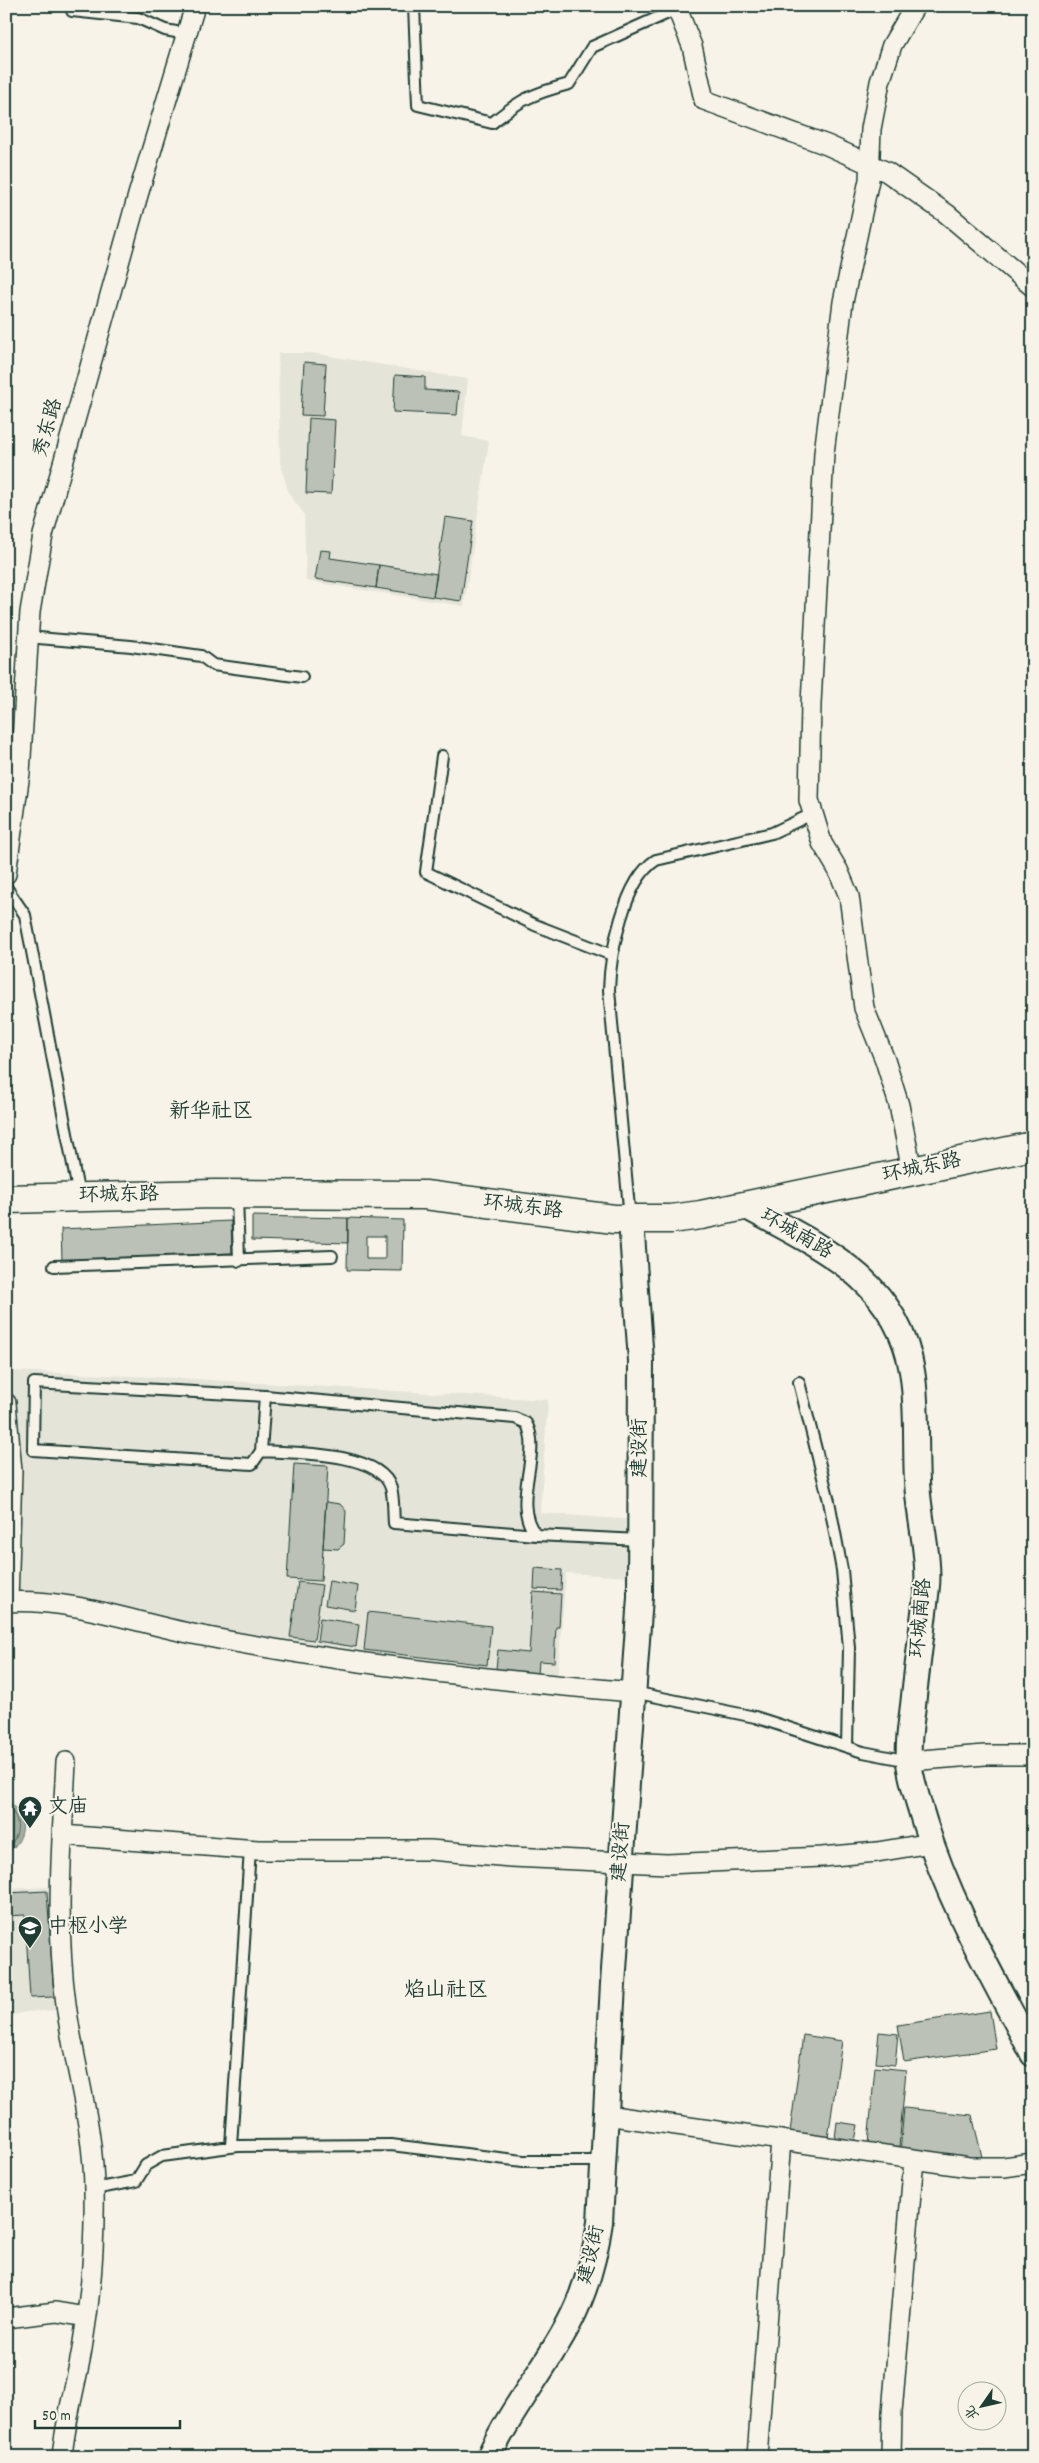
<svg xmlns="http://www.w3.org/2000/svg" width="1039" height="2463" viewBox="0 0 1039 2463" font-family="Dekko,'LXGW WenKai TC',sans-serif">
<rect width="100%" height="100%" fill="#f7f3e8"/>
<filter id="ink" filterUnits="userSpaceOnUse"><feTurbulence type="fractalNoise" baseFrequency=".02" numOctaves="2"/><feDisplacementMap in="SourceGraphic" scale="10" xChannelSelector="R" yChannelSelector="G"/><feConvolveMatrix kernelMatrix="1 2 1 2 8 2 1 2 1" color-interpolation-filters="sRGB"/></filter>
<g filter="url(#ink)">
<path fill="#e5e4d9" d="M278 353H312L468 379 462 436 489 441 464 606 306 581 304 514 289 494 280 463Z
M12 1371 178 1378 548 1400 540 1513 633 1520 632 1577 566 1573 557 1682 243 1639 12 1597 17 1459Z
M51 1887 58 2010 25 2012 6 2017V1889Z"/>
<path fill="#a4ada3" stroke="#6f8077" d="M6 1799C28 1814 28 1839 6 1854Z"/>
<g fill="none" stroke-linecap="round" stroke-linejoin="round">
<path stroke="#546a60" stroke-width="1" d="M6 1805C21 1816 22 1837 6 1848"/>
</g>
<path fill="#bbc1b6" stroke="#1f3d34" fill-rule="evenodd" d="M304 362 326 364 323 416 301 415Z
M395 375 425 377V390L459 392 457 415 393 412Z
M309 418 335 420 331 494 306 493Z
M445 517 473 521 461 601 433 597Z
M320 550 331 551 330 558 379 565 376 588 315 579Z
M379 565 437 574 433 597 376 588Z
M252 1216 348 1218V1243L252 1240Z
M348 1218 403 1220 402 1271 347 1270ZM366 1236H385V1259H366Z
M231 1221 232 1253 62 1260 61 1229Z
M294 1464 328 1466 321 1581 287 1579Z
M326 1502 340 1504 346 1511 344 1544 338 1549 323 1548Z
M535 1568 562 1570 561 1590 534 1589Z
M329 1581 358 1586 355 1610 325 1605Z
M298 1582 322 1585 314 1640 290 1637Z
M533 1592 561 1594 559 1627H556L554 1662 539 1661 538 1674 496 1669 498 1650 529 1653Z
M368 1612 491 1626 487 1665 364 1650Z
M320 1618 359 1624 356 1647 317 1641Z
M47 1891 54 1997 30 1998 25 1915 6 1916V1893Z
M990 2011 996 2049 904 2062 898 2025Z
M879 2032 898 2034 895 2065 876 2063Z
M803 2035 842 2041 828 2138 790 2132Z
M875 2067 906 2070 899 2147 868 2144Z
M904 2108 972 2115 983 2161 900 2153Z
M837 2122 858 2125 855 2141 835 2138Z"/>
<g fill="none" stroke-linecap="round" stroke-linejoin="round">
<defs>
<path id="service" d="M414 6 418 105 492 123C521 99 532 94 569 84L592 47 677 9
M72 11 138 18 165 30 187 34
M27 637 131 646 201 656 213 665 302 677
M442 756 426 872 535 925 612 955
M6 887 25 915 79 1196
M237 1194 239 1261
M630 1219 609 990C610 954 624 880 656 860L772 833 812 814
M54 1266 332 1256
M799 1382 829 1501 842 1570 849 1648 847 1747
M265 1396 34 1383 33 1450 252 1464 261 1451 265 1396 515 1418 526 1423C544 1453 509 1502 536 1535
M261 1451C293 1453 380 1451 391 1488 394 1498 393 1512 394 1523L536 1535 640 1540
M633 1692 755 1717 863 1752 909 1761
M231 2146 250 1849
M94 2189 136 2181 146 2165 162 2156 238 2146 391 2145 523 2161H604"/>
<path id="minor" d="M676 6 692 46 704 100 827 145 887 172 947 214 1033 287
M6 874 20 773 30 612 43 535 138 195 195 6
M912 1171 899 1105 885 1060 864 1008 849 896 838 870 822 843 809 800 811 704 824 453 843 302 869 180 871 129 880 82 892 45 915 6
M6 1403 12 1471 8 1602
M6 1602C73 1598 138 1624 203 1636 345 1664 489 1680 633 1692
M909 1761 985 1755H1033
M62 1835 258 1850H430L511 1857 667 1864 822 1857 877 1852 931 1843
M606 2115 969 2167H1004L1033 2163
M6 2318 56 2312 86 2317
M62 2457C65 2421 76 2385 82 2349 91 2296 95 2244 94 2191 94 2126 74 2067 66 2004 55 1923 62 1843 66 1762
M757 2457 781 2140
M891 2457 892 2412 914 2159"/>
<path id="tertiary" d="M745 1206C818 1246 897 1279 912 1371 918 1405 915 1446 917 1481 918 1513 930 1557 927 1586 923 1623 918 1660 914 1696 912 1719 907 1740 909 1763 912 1784 919 1804 925 1824 950 1905 994 1979 1033 2054
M489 2457C511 2409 545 2369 569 2323 586 2291 595 2257 600 2222L613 1984 640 1597 641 1361 631 1220"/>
<path id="trunk" d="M6 1199 214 1194 425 1195 614 1219H671L701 1215 1033 1146"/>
</defs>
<use href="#service" stroke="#1f3d34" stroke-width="14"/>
<use href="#minor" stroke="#1f3d34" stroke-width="22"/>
<use href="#tertiary" stroke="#1f3d34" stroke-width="28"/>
<use href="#trunk" stroke="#1f3d34" stroke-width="31"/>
<use href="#service" stroke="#f7f3e8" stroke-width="10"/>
<use href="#minor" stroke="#f7f3e8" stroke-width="19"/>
<use href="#tertiary" stroke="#f7f3e8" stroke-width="24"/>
<use href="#trunk" stroke="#f7f3e8" stroke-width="28"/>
</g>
</g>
<defs>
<symbol id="temple-pin" viewBox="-11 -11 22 30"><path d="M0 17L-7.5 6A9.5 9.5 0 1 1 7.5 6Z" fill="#1f3d34" stroke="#f7f3e8"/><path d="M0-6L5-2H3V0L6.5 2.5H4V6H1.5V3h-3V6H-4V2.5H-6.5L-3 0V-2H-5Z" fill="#fff"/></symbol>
<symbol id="school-pin" viewBox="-11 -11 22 30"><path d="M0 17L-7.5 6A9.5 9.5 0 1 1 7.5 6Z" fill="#1f3d34" stroke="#f7f3e8"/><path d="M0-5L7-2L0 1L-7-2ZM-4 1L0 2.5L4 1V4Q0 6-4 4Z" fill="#fff"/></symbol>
</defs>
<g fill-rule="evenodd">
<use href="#temple-pin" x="16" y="1794" width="28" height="38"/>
<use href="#school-pin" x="16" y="1914" width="28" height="38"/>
</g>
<g text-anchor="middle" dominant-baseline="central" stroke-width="4" stroke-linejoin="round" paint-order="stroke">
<g font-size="20" fill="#1f3d34" stroke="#f7f3e8">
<text transform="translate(49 428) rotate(-74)">秀东路</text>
<text transform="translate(922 1169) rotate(-12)">环城东路</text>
<text transform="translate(119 1196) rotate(-1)">环城东路</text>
<text transform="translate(523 1208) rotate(7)">环城东路</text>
<text transform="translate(796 1235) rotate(30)">环城南路</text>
<text transform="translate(641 1448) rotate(-90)">建设街</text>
<text transform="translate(922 1618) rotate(-85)">环城南路</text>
<text transform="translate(622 1852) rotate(-86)">建设街</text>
<text transform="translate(592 2255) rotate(-77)">建设街</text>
</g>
<g font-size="20" fill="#1f3d34" stroke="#f7f3e8" text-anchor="start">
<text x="48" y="1808">文庙</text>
<text x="48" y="1928">中枢小学</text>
</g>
<g font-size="21" fill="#1f3d34" stroke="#f7f3e8">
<text x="211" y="1113">新华社区</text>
<text x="446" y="1992">焰山社区</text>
</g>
</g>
<rect width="1039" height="2463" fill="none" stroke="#f7f3e8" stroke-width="25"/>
<rect x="12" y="12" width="1014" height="2438" fill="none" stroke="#1f3d34" stroke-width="2" filter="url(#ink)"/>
<g transform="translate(982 2406) rotate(236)"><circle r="24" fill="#f7f3e8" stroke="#a1aaa0"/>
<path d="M0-4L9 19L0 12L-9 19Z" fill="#1f3d34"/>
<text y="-8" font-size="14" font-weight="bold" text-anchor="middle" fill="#1f3d34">北</text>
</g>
<path d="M35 2420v8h145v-8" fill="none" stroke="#1f3d34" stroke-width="2.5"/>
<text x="42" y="2420" font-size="15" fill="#1f3d34" stroke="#f7f3e8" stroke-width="4" paint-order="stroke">50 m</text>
</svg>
